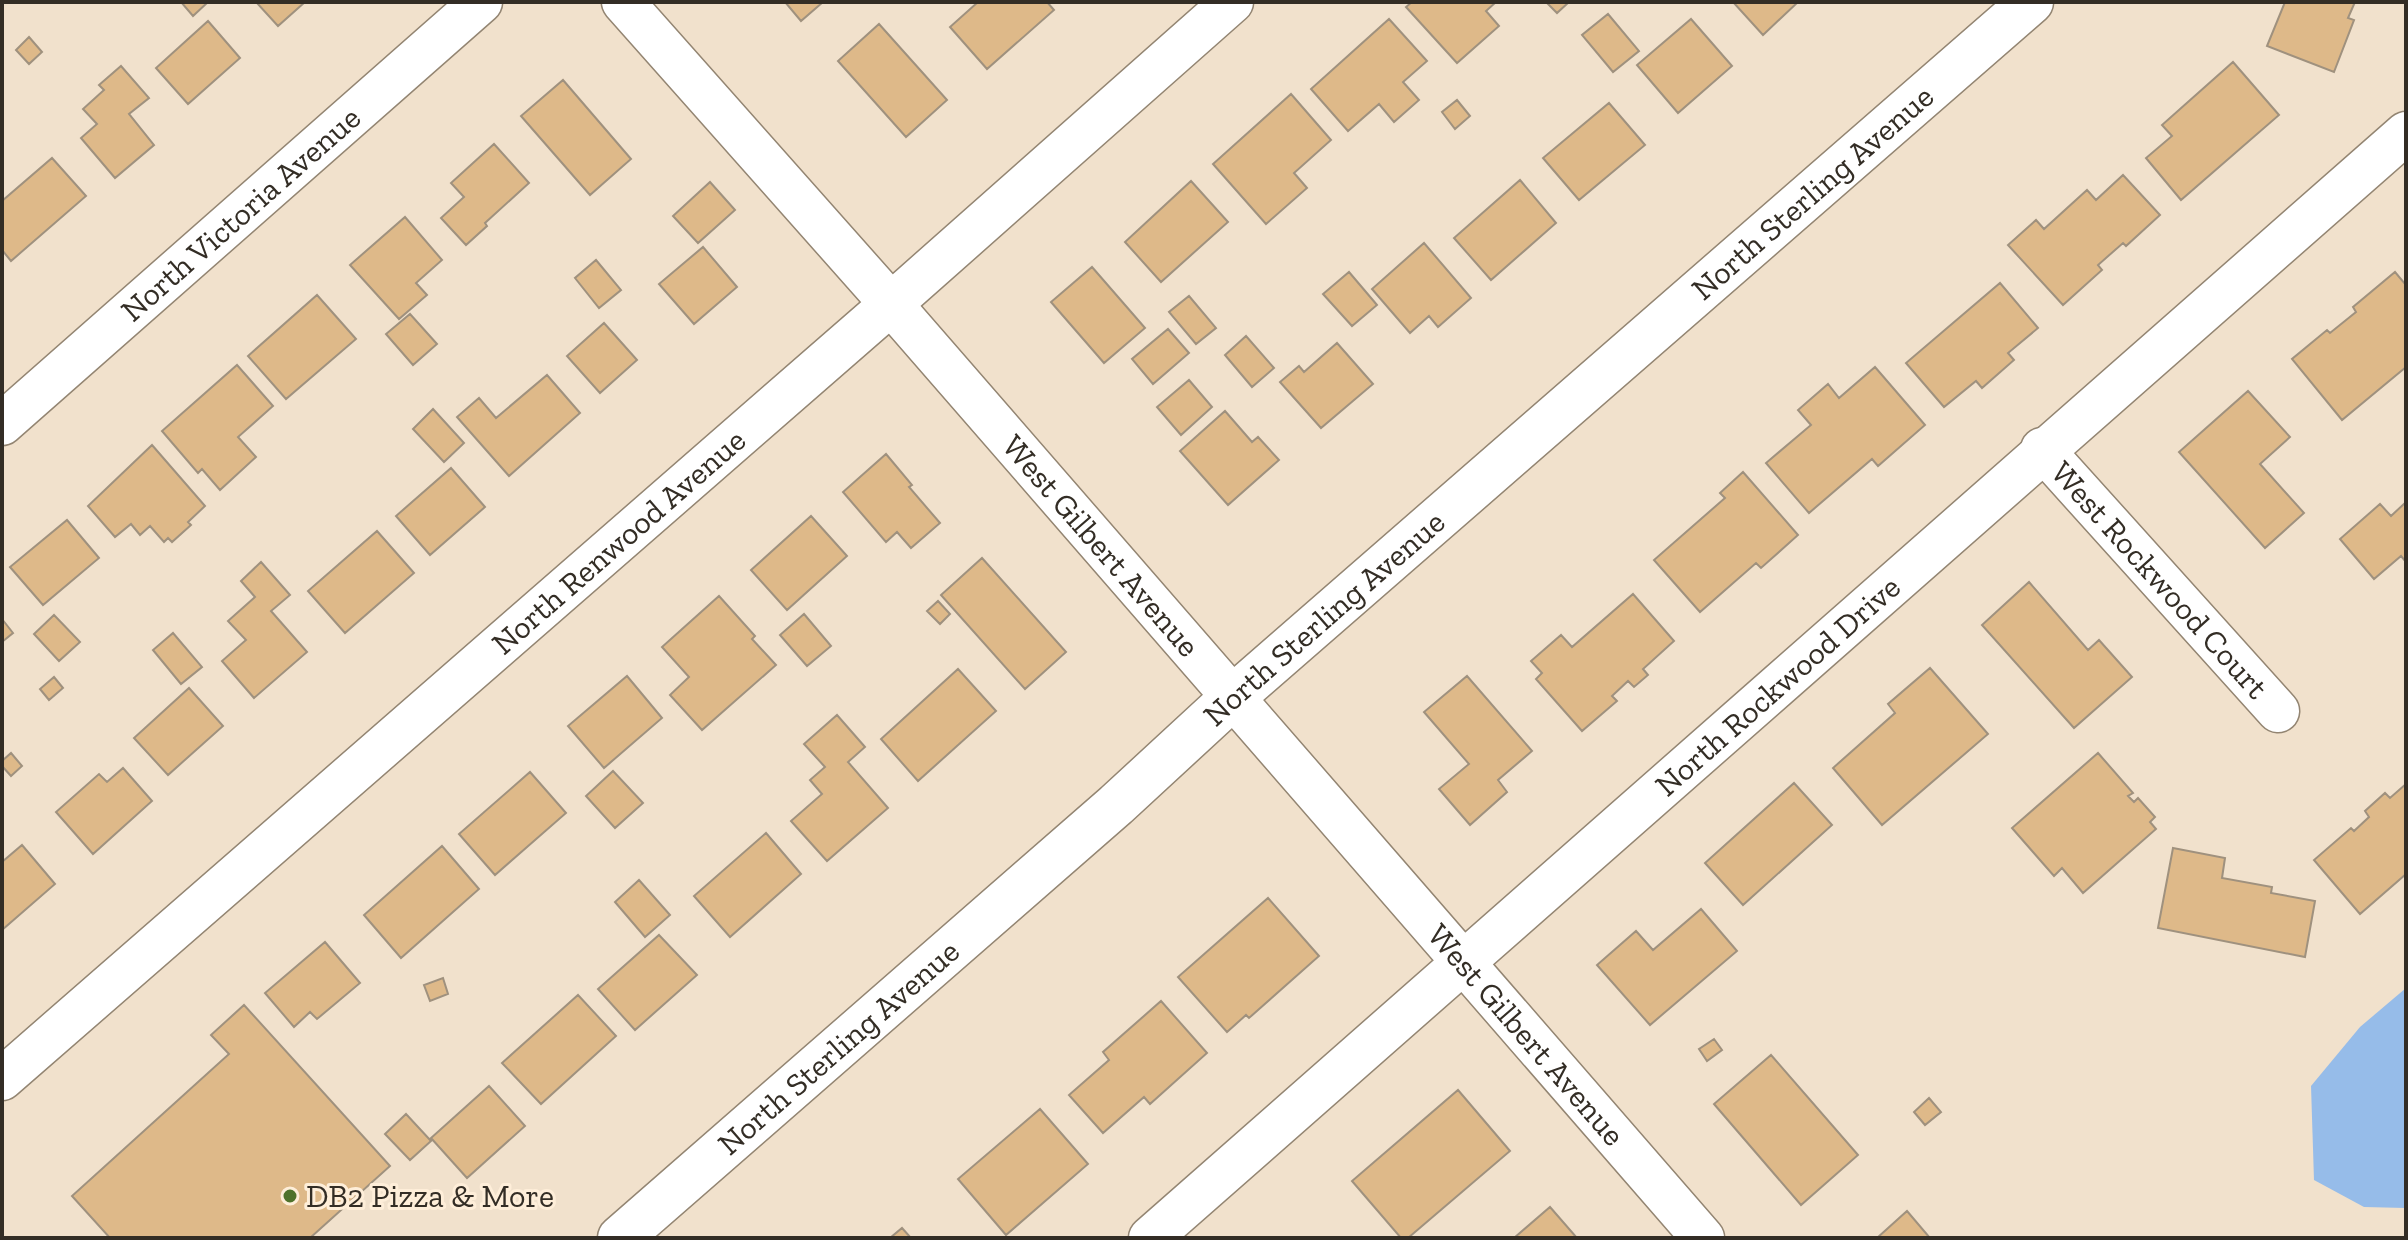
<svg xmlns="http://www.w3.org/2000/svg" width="2408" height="1240" viewBox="0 0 2408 1240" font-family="'Zilla Slab',serif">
<rect width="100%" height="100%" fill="#f1e1cc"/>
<path fill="#96bce9" d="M2406 988V1208L2364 1207 2314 1180 2311 1086 2360 1027Z"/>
<path fill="#deb989" stroke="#9f917e" stroke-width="2" d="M181 2H208L193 16Z
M256 2H305L278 26Z
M785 2H823L801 21Z
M978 2H1047L1054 10 987 69 950 27Z
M1412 2H1496L1486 11 1499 26 1457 63 1406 7Z
M1546 2H1569L1557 13Z
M1733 2H1798L1763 35Z
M2285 2H2355L2348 18 2354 20 2334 72 2267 46Z
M1608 14 1639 51 1613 72 1582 35Z
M1389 19 1427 61 1403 82 1419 100 1394 122 1379 104 1348 131 1311 89Z
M1691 19 1732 66 1678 113 1637 65Z
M208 21 240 58 188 104 156 68Z
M879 24 947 100 906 137 838 61Z
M29 37 42 52 29 64 16 50Z
M2233 62 2279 115 2181 200 2146 158 2172 136 2162 125Z
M121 66 149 98 129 114 154 145 115 178 81 138 97 124 83 109 104 90 99 85Z
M563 80 631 159 590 195 521 116Z
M1291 94 1331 140 1294 173 1307 188 1266 224 1213 164Z
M1457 100 1470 116 1455 129 1442 112Z
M1609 103 1645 145 1579 200 1543 158Z
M494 144 529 183 485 223 487 226 466 245 441 218 464 197 451 183Z
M52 158 86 196 11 261 2 250V201Z
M2123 175 2160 215 2126 246 2123 243 2098 265 2102 270 2063 305 2008 245 2036 220 2044 229 2087 190 2096 200Z
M1520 180 1556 223 1491 280 1454 238Z
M1191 181 1228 222 1161 282 1125 242Z
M710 182 735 210 698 243 673 216Z
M405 217 442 260 416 283 427 295 399 319 350 265Z
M1424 243 1471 298 1438 327 1429 316 1410 333 1372 289Z
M703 247 737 287 694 324 659 284Z
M596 260 621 290 599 308 575 278Z
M1092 267 1145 328 1104 363 1051 302Z
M1349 272 1377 305 1352 326 1323 294Z
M2395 272 2406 285V367L2342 420 2292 359 2327 330 2330 333 2356 312 2353 307Z
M2000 283 2038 328 2008 353 2014 360 1982 388 1976 381 1944 407 1906 363Z
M317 295 356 339 286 399 248 356Z
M1189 296 1216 328 1196 344 1169 312Z
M410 314 437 344 413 365 386 334Z
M604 323 637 360 600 393 567 356Z
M1168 329 1189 353 1153 384 1132 359Z
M1246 336 1274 368 1252 387 1225 355Z
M1337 343 1373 384 1321 428 1280 382 1299 366 1304 372Z
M237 365 273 406 238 437 256 457 220 490 202 469 198 473 162 431Z
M1875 367 1925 425 1878 466 1872 459 1809 513 1766 463 1811 425 1798 410 1828 384 1839 398Z
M547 375 580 413 509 476 457 417 479 398 496 418Z
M1189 380 1212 407 1181 435 1157 407Z
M2248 391 2290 437 2260 464 2304 513 2265 548 2179 452Z
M433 409 464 443 444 462 413 429Z
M1225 411 1252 442 1258 437 1279 460 1228 505 1180 451Z
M152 445 205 506 188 522 191 525 172 542 168 538 164 542 150 526 140 535 131 524 115 537 88 506Z
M886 454 912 485 909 487 940 523 911 548 897 532 886 542 843 492Z
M451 468 485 507 430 555 396 516Z
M1743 472 1798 535 1761 568 1756 563 1700 612 1654 560 1725 498 1720 493Z
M2406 502V562L2401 556 2374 579 2340 539 2380 504 2391 516Z
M811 516 847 556 787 610 751 570Z
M67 520 99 558 43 605 10 567Z
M377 531 414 573 345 633 308 591Z
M982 558 1066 652 1025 689 941 595Z
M261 562 290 595 271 611 307 652 254 698 222 661 246 640 228 621 255 597 241 581Z
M2029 582 2088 650 2099 640 2132 677 2074 728 1982 625Z
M1633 594 1674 641 1643 669 1648 675 1634 687 1628 681 1612 696 1617 701 1582 731 1536 679 1542 673 1531 661 1561 635 1572 647Z
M719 596 755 636 752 639 776 665 702 730 670 695 689 677 662 647Z
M938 601 950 614 940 624 927 611Z
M804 614 831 646 807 666 780 635Z
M54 615 80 642 59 661 34 634Z
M2 619 13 633 2 642Z
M173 633 202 667 181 684 153 650Z
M1930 668 1988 734 1882 825 1833 768 1895 713 1888 704Z
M958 669 996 711 918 781 881 739Z
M627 676 662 718 604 768 568 726Z
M1467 676 1532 751 1498 780 1507 792 1470 825 1439 789 1469 764 1424 712Z
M54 677 63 688 49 700 40 689Z
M189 688 223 726 168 775 134 738Z
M837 715 865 747 848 762 888 808 827 861 791 821 822 794 810 780 825 767 804 744Z
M11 753 22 766 11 776 2 766V761Z
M2098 753 2133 793 2128 796 2134 802 2138 798 2155 817 2150 822 2156 829 2083 893 2062 868 2054 876 2012 828Z
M123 768 152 801 93 854 56 812 99 774 107 782Z
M613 771 643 803 615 828 586 796Z
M530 772 566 813 495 875 459 834Z
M1794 783 1832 825 1743 905 1705 863Z
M2406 784V874L2360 914 2314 860 2351 828 2354 831 2369 817 2365 811 2385 793 2390 798Z
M766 833 801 874 730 937 694 896Z
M22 845 55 884 2 930V862Z
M442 846 479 889 401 958 364 915Z
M2173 848 2225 858 2222 878 2272 887 2271 893 2315 901 2305 957 2158 928Z
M639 880 670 915 645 937 615 902Z
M1268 898 1319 956 1249 1018 1246 1015 1227 1032 1178 977Z
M1701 909 1737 951 1650 1025 1597 965 1636 931 1653 950Z
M659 935 697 975 635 1030 598 989Z
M325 942 360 983 317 1019 310 1012 294 1027 265 993Z
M443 978 448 994 430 1001 424 985Z
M578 995 616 1036 541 1104 502 1063Z
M1161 1001 1207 1053 1150 1104 1144 1097 1103 1133 1069 1095 1109 1060 1103 1052Z
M244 1005 390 1166 310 1238H110L72 1196 229 1054 211 1035Z
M1714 1039 1722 1050 1707 1061 1699 1049Z
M1771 1055 1858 1155 1801 1205 1714 1104Z
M489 1086 525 1126 467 1178 431 1138Z
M1458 1090 1510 1151 1408 1238H1401L1352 1181Z
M1929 1098 1941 1112 1925 1125 1914 1112Z
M1040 1109 1088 1164 1006 1235 958 1179Z
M406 1114 431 1141 410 1160 385 1134Z
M1550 1207 1577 1238H1514Z
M1907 1211 1930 1238H1877Z
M902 1228 911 1238H890Z"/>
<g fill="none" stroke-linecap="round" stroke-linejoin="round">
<defs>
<g id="minor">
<path id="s1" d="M623 2 891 304 1703 1238"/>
<path id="s2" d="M2 424 481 2"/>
<path id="s3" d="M2042 449 2278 711"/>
<path id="s4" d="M2 1079 891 304 1232 2"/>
<path id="s5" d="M1150 1238C1571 872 1985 499 2406 133"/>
</g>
<g id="secondary">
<path id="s6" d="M620 1238 1116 805 1232 698 2031 2"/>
</g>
</defs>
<use href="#minor" stroke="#938572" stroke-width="45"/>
<use href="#secondary" stroke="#938572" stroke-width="47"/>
<use href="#minor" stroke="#fff" stroke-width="42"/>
<use href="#secondary" stroke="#fff" stroke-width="44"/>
</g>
<circle fill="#4f722b" stroke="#feeed9" stroke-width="3" cx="290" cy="1196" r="8"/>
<g text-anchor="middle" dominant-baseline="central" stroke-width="6" stroke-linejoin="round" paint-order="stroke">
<g font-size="32" fill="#332d25" stroke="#feeed9">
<text stroke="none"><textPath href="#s6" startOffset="1586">North Sterling Avenue</textPath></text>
<text stroke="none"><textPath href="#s2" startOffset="318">North Victoria Avenue</textPath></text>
<text stroke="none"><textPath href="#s4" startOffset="818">North Renwood Avenue</textPath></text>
<text stroke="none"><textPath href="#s1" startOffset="724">West Gilbert Avenue</textPath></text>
<text stroke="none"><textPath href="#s3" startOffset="176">West Rockwood Court</textPath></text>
<text stroke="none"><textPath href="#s6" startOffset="938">North Sterling Avenue</textPath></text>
<text stroke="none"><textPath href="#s5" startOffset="836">North Rockwood Drive</textPath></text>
<text stroke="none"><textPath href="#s1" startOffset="1372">West Gilbert Avenue</textPath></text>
<text stroke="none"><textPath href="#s6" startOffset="290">North Sterling Avenue</textPath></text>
</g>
<g font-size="32" fill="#332d25" stroke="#feeed9" text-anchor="start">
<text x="306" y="1196">DB2 Pizza &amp; More</text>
</g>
</g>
<rect width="2408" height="1240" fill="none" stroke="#332d25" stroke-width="8"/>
</svg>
